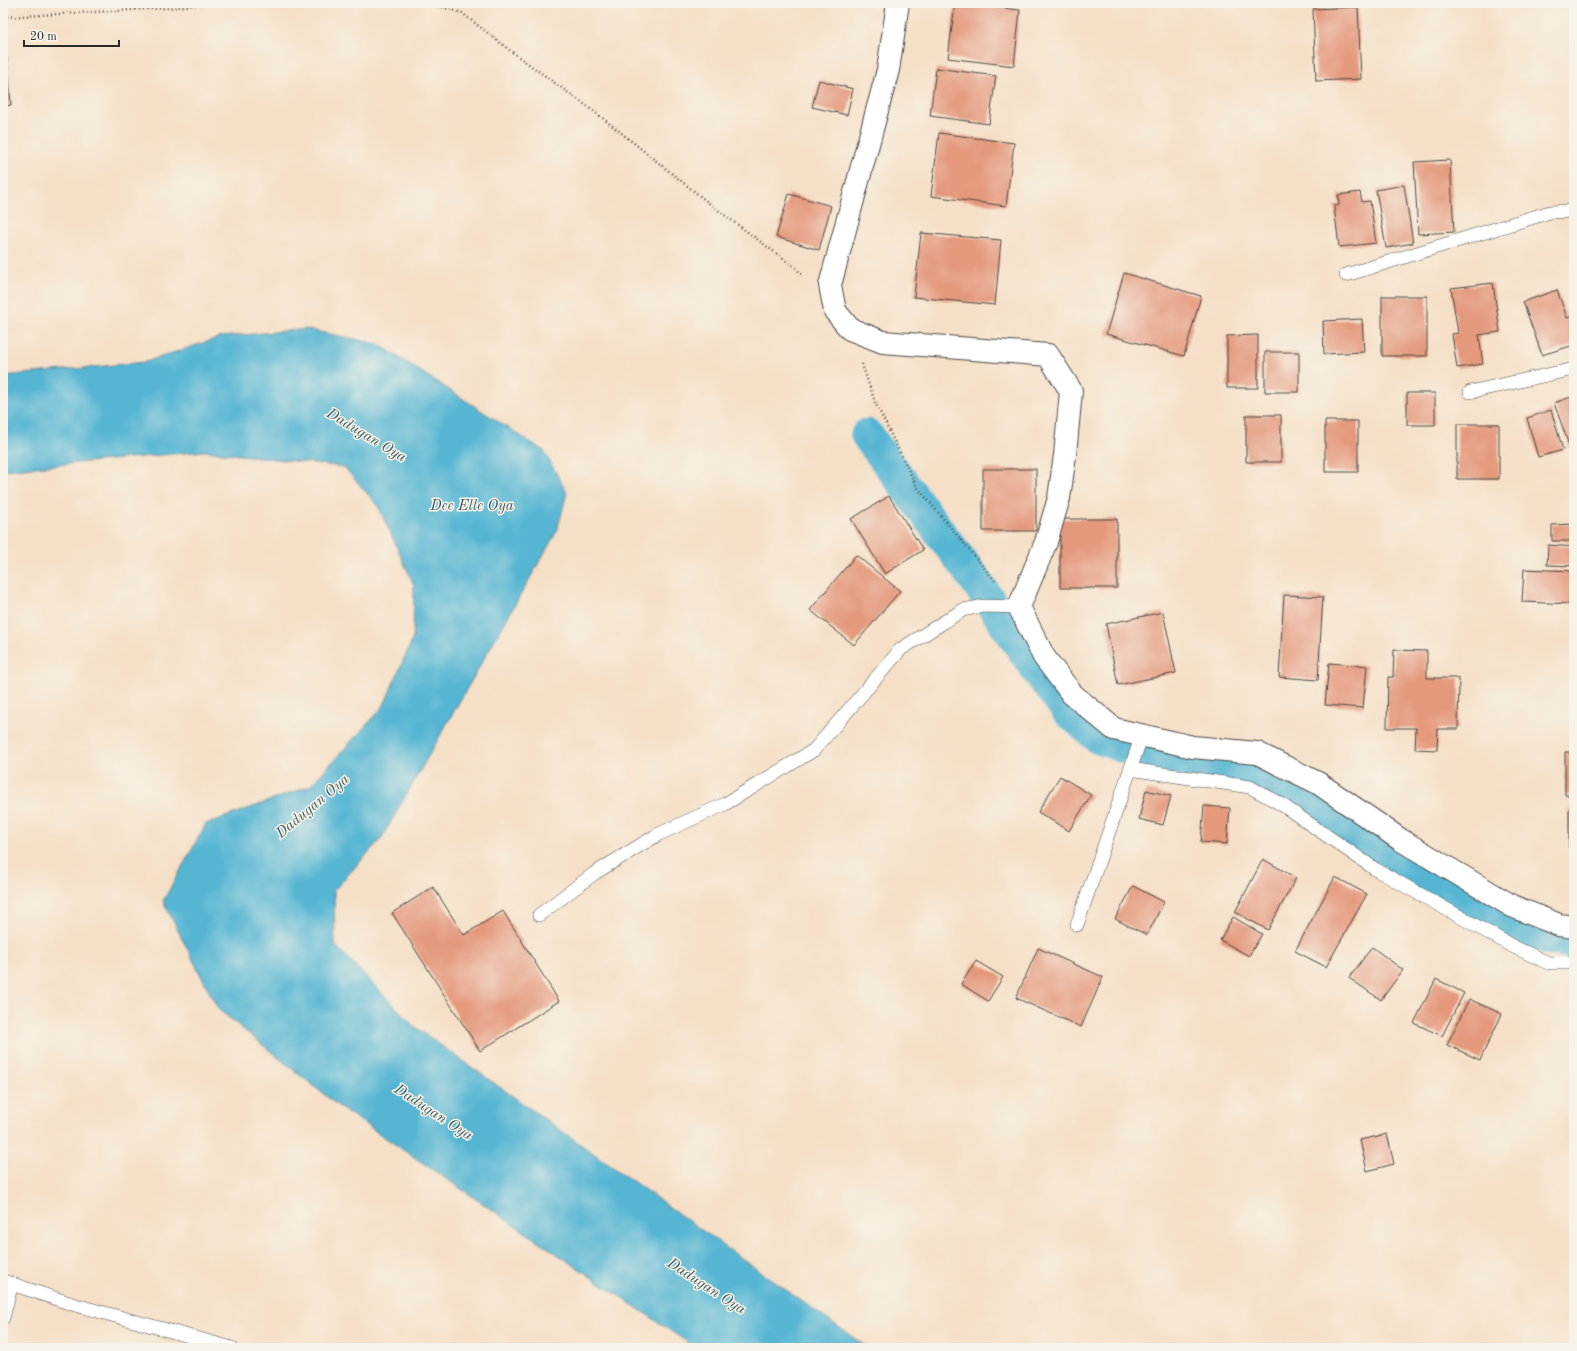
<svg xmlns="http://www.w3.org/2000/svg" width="1577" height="1351" viewBox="0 0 1577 1351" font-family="'Old Standard TT',serif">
<rect width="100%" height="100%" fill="#f7f3e8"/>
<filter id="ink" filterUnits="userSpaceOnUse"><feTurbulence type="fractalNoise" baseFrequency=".025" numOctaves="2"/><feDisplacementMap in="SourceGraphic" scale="8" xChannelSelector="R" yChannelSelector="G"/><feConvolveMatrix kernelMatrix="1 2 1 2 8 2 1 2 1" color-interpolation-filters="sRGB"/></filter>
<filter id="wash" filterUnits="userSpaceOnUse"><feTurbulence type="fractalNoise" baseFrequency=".012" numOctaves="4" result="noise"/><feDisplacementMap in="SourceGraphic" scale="16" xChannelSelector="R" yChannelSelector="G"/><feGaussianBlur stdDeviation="0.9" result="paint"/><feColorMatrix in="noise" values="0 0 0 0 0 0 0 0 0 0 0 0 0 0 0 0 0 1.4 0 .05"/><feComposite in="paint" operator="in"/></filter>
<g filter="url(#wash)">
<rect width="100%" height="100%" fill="#f5dfc6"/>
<path fill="#55b5d3" stroke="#40707f" d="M306 329 378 344 544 451 567 493 557 531 381 839 334 890 335 945 415 1027 868 1348H696L337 1105 218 1009 163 901 206 824 310 786 383 707 413 638 414 585 378 506 344 467 206 451 3 470V376L145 362 221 337Z"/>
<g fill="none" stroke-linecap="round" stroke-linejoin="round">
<path stroke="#55b5d3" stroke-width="33" d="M867 435 974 578 1039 673 1068 711 1099 738 1141 753 1190 762 1235 768 1264 780 1337 824 1411 872 1534 935 1574 943"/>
</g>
<g id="blocks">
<path fill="#e4987b" d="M955 3 1020 10 1014 66 948 58Z
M1358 7 1361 79 1316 81 1313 9Z
M3 58H7L11 105 3 106Z
M936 68 996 76 989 124 930 116Z
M819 80 853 89 847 115 812 107Z
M939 133 1014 143 1006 206 931 196Z
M1450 160 1454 232 1418 234 1414 162Z
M1404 185 1413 243 1386 248 1376 190Z
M1360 192 1362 202 1370 201 1376 243 1339 247 1334 206 1339 205 1338 195Z
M789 194 831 206 819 250 776 237Z
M921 233 1001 240 995 305 914 297Z
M1124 273 1201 296 1184 356 1106 334Z
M1493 283 1500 332 1479 335 1483 364 1457 368 1452 334 1458 333 1451 288Z
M1557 290 1567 318 1574 316V345L1542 355 1523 302Z
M1382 296H1427V356H1382Z
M1362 319 1364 352 1324 354 1323 321Z
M1258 335V388H1227V336Z
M1265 352H1299V392H1265Z
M1407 393H1435V425H1407Z
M1574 396V446L1570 448 1554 403Z
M1551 410 1563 450 1538 457 1527 418Z
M1246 415H1281V462H1246Z
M1325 421H1358V472H1325Z
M1457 424H1499V479H1457Z
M983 469H1036V531H983Z
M889 496 923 550 885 574 851 519Z
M1060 519H1117V588H1060Z
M1574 524V541H1552V525Z
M1548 545 1574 547V566L1547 565Z
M856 555 900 591 854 645 810 610Z
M1524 569 1574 571V604L1522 602Z
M1284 595 1323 597 1318 680 1279 677Z
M1163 612 1176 673 1118 685 1106 624Z
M1394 650 1427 651V678H1459L1458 729H1438L1437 750 1415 749 1416 728H1387L1388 677H1393Z
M1329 663 1367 666 1363 708 1325 705Z
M1565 752H1574V795H1565Z
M1060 776 1091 795 1069 831 1038 812Z
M1146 790 1171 796 1163 825 1139 819Z
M1204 806 1230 808 1227 844 1201 842Z
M1569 810H1574V848H1569Z
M1263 859 1296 878 1268 930 1235 912Z
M1335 877 1367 894 1326 967 1295 951Z
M1133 886 1164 902 1147 935 1115 919Z
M433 887 464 935 503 911 559 1001 480 1051 392 913Z
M1233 917 1262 934 1249 956 1220 940Z
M1372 947 1403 970 1381 1000 1349 978Z
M1038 948 1103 977 1081 1027 1016 998Z
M976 961 1003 977 988 1001 961 984Z
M1436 979 1464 993 1442 1036 1414 1023Z
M1469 999 1502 1014 1480 1060 1447 1045Z
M1387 1134 1394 1164 1367 1171 1360 1140Z"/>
</g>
</g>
<g filter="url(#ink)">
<use href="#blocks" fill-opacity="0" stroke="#494642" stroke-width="1"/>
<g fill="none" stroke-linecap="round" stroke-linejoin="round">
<defs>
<path id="service" d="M1346 275 1550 212 1574 211
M1470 392 1574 369
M1130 769 1250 787 1281 804 1375 869 1512 946 1548 963H1574
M539 915 595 873 657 835 725 804 814 750 901 649 963 610 983 606 1019 607
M1077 925 1142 735
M3 1281 72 1304 232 1348
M3 1318 12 1283"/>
<path id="minor" d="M898 3 888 70 830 285 835 311 850 329 883 342 1048 355 1071 391 1065 455 1059 498 1046 542 1019 607 1044 657 1072 694 1114 729 1193 747 1257 753 1318 783 1401 840 1512 906 1559 925 1574 927"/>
</defs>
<use href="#service" stroke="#494642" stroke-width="14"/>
<use href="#minor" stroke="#494642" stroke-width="24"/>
<path stroke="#494642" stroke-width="2.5" stroke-dasharray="1 3" stroke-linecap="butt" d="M427 3 462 13 512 52 595 112 715 208 796 268 803 276
M3 17 168 8 214 3
M862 364 875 402 917 487 996 582"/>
<use href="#service" stroke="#fff" stroke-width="13"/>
<use href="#minor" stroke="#fff" stroke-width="22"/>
</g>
</g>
<g text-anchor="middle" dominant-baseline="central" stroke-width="3" stroke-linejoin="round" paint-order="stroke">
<g font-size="15" font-style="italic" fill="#3a5b66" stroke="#f7f3e8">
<text transform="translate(366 436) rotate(31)">Dadugan Oya</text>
<text x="472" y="506">Dee Elle Oya</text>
<text transform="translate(313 807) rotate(-40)">Dadugan Oya</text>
<text transform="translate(433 1113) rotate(33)">Dadugan Oya</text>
<text transform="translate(706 1287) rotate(33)">Dadugan Oya</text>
</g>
</g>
<rect width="1577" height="1351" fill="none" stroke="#f7f3e8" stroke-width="16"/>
<path d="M24 40v6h95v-6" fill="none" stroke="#2b2b2b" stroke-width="2"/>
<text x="30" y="40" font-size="12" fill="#2b2b2b" stroke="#f7f3e8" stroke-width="3" paint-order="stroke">20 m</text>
</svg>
